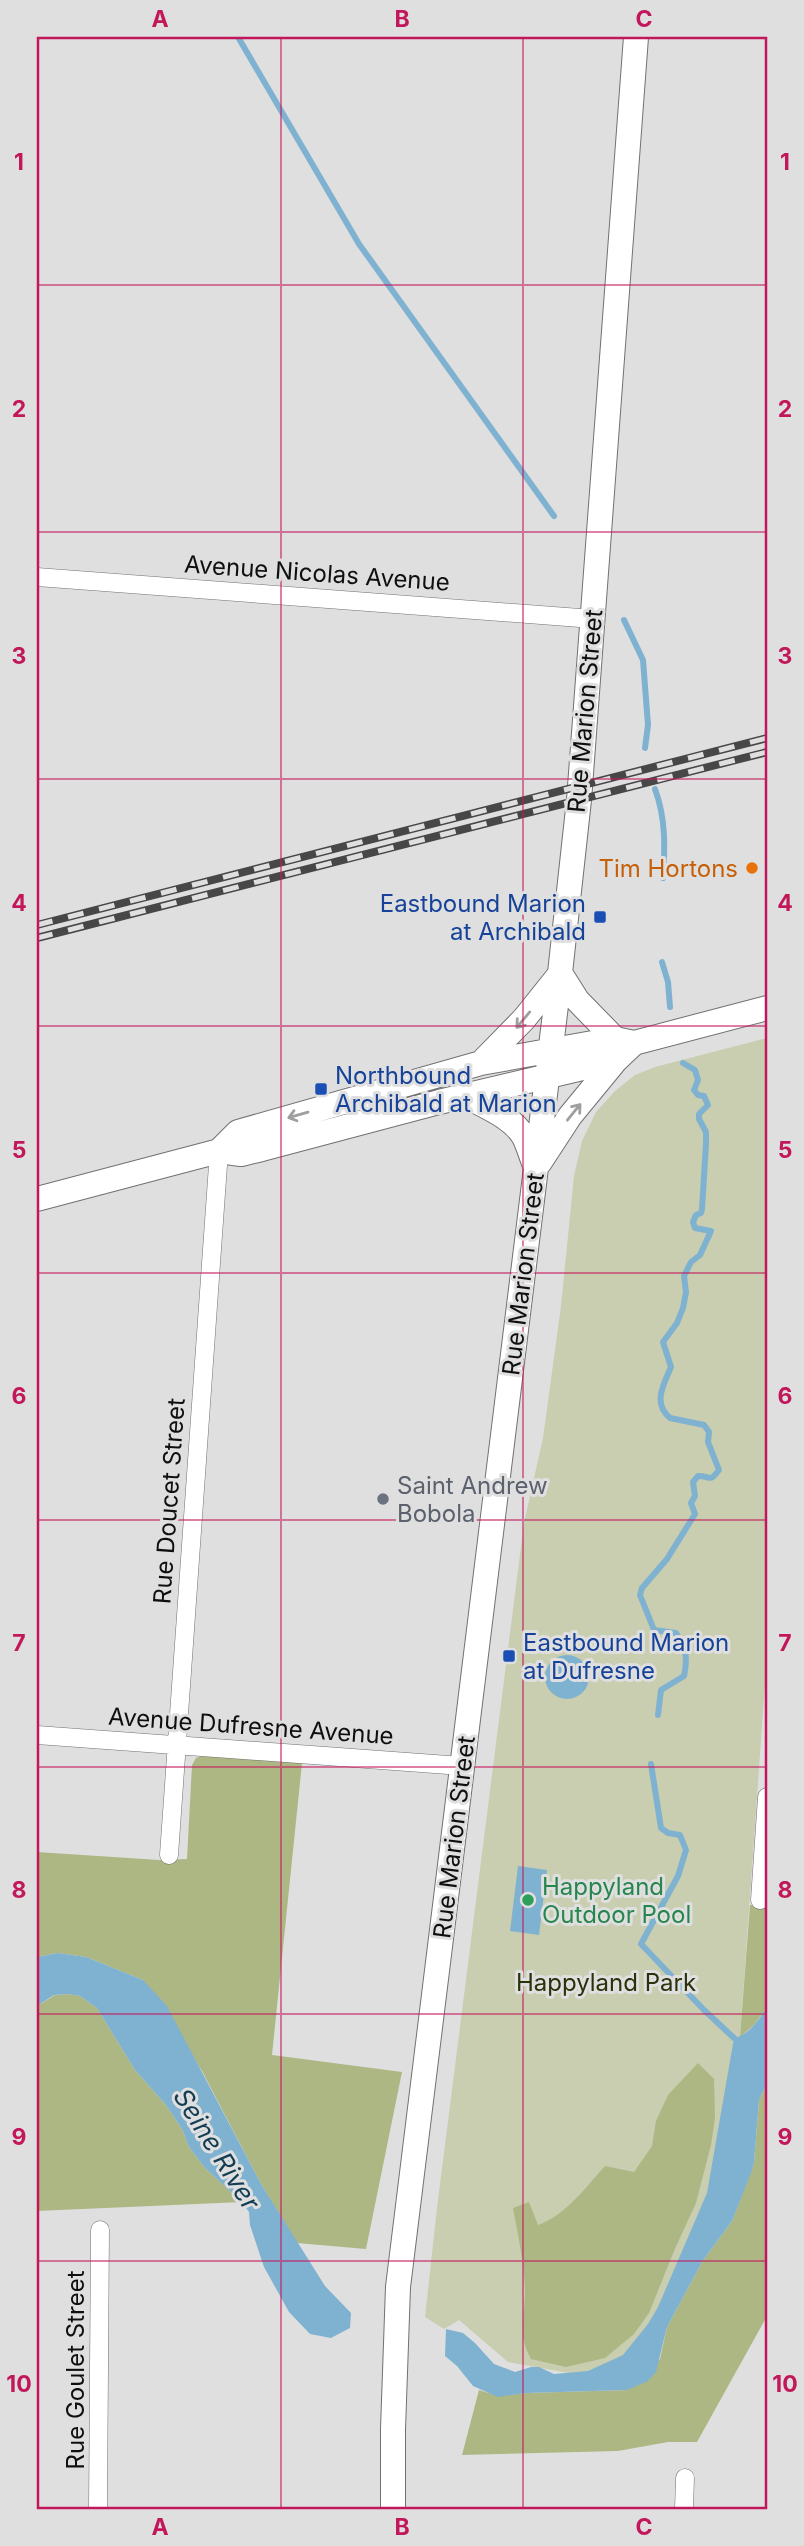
<svg xmlns="http://www.w3.org/2000/svg" width="804" height="2546" viewBox="0 0 804 2546" font-family="Inter,sans-serif">
<rect width="100%" height="100%" fill="#dfdfe0"/>
<path fill="#c8ceaf" d="M767 1038V1655L740 2037 734 2038 711 2196 653 2328 601 2379 508 2362 459 2320 444 2329 425 2317 437 2208 524 1523 543 1438 561 1306 574 1176 582 1141 596 1112 615 1091 635 1075 655 1067Z"/>
<path fill="#adb783" d="M204 1755 302 1763 272 2055 402 2072 366 2249 297 2243 261 2184 202 2071 143 1980 86 1957 58 1953 37 1957V1852L159 1860 187 1859 192 1765 196 1758Z
M750 1905H767V2007L754 2025 740 2037Z
M68 1994 80 1996 97 2008 135 2070 166 2105 182 2129 189 2147 205 2168 242 2202 37 2211V2006L55 1995Z
M698 2063 714 2079 715 2118 711 2145 696 2203 674 2251 649 2313 634 2334 605 2358 566 2367 531 2359C517 2333 525 2319 525 2290 524 2262 518 2235 513 2208L529 2202 538 2225C566 2215 585 2188 605 2166L634 2172 652 2146 656 2121 668 2095Z
M767 2084V2316L697 2442H668L618 2451 462 2455 479 2390 498 2396 526 2393 627 2390 660 2359 667 2327 702 2262 732 2221 754 2163 759 2100Z"/>
<path fill="#7fb2d1" d="M545 1677a22 22 0 1 1 44 0a22 22 0 1 1-44 0Z
M518 1866 547 1870 539 1935 510 1931Z
M58 1953 86 1957 143 1980 167 2006 261 2184 325 2286 351 2313 350 2328 331 2338 310 2334 289 2312 264 2267 250 2225 249 2212 242 2202 205 2168 189 2147 182 2129 166 2105 135 2070 97 2008 80 1996 68 1994 54 1995 37 2006V1957Z
M767 2007V2084L759 2100 754 2163 751 2173 732 2221 702 2262 667 2327 656 2372 648 2381 627 2390 526 2393 498 2397 473 2386 457 2366 445 2356 446 2329 463 2333 475 2343 494 2364 515 2372 531 2367H539L554 2374 588 2371 623 2355 648 2324 658 2307 707 2193 734 2038C750 2034 758 2020 767 2007Z"/>
<g fill="none" stroke-linecap="round" stroke-linejoin="round">
<path stroke="#7fb2d1" stroke-width="6" d="M238 37 359 244 554 516
M624 620 643 660 648 725 645 748
M655 789C666 819 665 847 663 878
M662 962 668 982 670 1007
M658 1715 661 1690 684 1676C688 1658 686 1648 676 1633L654 1630 640 1595 642 1588 667 1559 695 1514 691 1503 695 1496 693 1482 698 1476C712 1476 709 1483 719 1470L708 1442 709 1432 704 1425 670 1418C652 1403 664 1384 671 1367L663 1342 677 1323 683 1308 686 1292 684 1276 691 1262 700 1255 711 1231 695 1228 693 1222 696 1215 701 1213 702 1209 706 1144V1132L699 1119V1114L708 1105 704 1096 698 1095 694 1090 698 1080 695 1070 683 1063
M651 1764 661 1828 668 1833 680 1835 686 1850 678 1876 641 1944 704 2010 734 2038"/>
<defs>
<path id="minor" d="M37 577 593 619
M37 1735 462 1766
M169 1855 219 1151
M760 1900 767 1797
M98 2509 100 2230
M684 2509 685 2478"/>
<path id="secondary" d="M560 973 577 1000 615 1039
M481 1063 524 1019 560 974
M464 1095C484 1106 513 1117 524 1137 528 1145 531 1155 534 1163
M219 1151 238 1132 481 1063 615 1039 634 1043
M540 1162 570 1116 616 1060 634 1043 767 1008
M37 1199 219 1151 241 1154 262 1149 439 1102 616 1060
M393 2509V2429L398 2287 560 973 579 800 636 37"/>
</defs>
<use href="#minor" stroke="#717172" stroke-width="19"/>
<use href="#secondary" stroke="#717172" stroke-width="26"/>
<use href="#minor" stroke="#fff" stroke-width="18"/>
<use href="#secondary" stroke="#fff" stroke-width="24"/>
<defs>
<path id="rail" d="M37 925 767 738
M37 938 767 752"/>
</defs>
<use href="#rail" stroke="#474748" stroke-width="8"/>
<use href="#rail" stroke="#dfdfe0" stroke-width="5" stroke-dasharray="16" stroke-linecap="butt"/>
</g>
<defs><path id="oneway-shaft" d="M-6 0H5M1.5-3L5.5 0L1.5 3" fill="none" stroke-width="1.6" stroke-linecap="round" stroke-linejoin="round" transform="scale(1.75)"/></defs>
<g stroke="#9f9f9f">
<use href="#oneway-shaft" transform="translate(523 1020) rotate(130)"/>
<use href="#oneway-shaft" transform="translate(574 1112) rotate(-51)"/>
<use href="#oneway-shaft" transform="translate(298 1115) rotate(164)"/>
</g>
<path fill="none" stroke="#c2185b" stroke-width="2" stroke-opacity="0.55" d="M281 37V2509M523 37V2509M37 285H767M37 532H767M37 779H767M37 1026H767M37 1273H767M37 1520H767M37 1767H767M37 2014H767M37 2261H767"/>
<circle fill="#e8710a" stroke="#dfdfe0" stroke-width="2.5" cx="752" cy="868" r="7"/>
<g fill="#1a4fb4" stroke="#dfdfe0" stroke-width="2.5">
<rect x="593" y="910" width="14" height="14" rx="3.5"/>
<rect x="314" y="1082" width="14" height="14" rx="3.5"/>
<rect x="502" y="1649" width="14" height="14" rx="3.5"/>
</g>
<circle fill="#6b7280" stroke="#dfdfe0" stroke-width="2.5" cx="383" cy="1499" r="7"/>
<circle fill="#2e9e5b" stroke="#dfdfe0" stroke-width="2.5" cx="528" cy="1900" r="7"/>
<g text-anchor="middle" dominant-baseline="central" stroke-width="6" stroke-linejoin="round" paint-order="stroke">
<g font-size="24" fill="#0f0f10" stroke="#dfdfe0">
<text transform="translate(317 573) rotate(4)">Avenue Nicolas Avenue</text>
<text transform="translate(585 711) rotate(-85)">Rue Marion Street</text>
<text transform="translate(523 1274) rotate(-83)">Rue Marion Street</text>
<text transform="translate(169 1501) rotate(-86)">Rue Doucet Street</text>
<text transform="translate(251 1726) rotate(4)">Avenue Dufresne Avenue</text>
<text transform="translate(454 1837) rotate(-83)">Rue Marion Street</text>
<text transform="translate(75 2370) rotate(-90)">Rue Goulet Street</text>
</g>
<g font-size="24" fill="#c56008" stroke="#dfdfe0" text-anchor="end">
<text x="738" y="868">Tim Hortons</text>
</g>
<g font-size="24" fill="#164399" stroke="#dfdfe0" text-anchor="start">
<text x="586" y="903" text-anchor="end">Eastbound Marion<tspan x="586" dy="28">at Archibald</tspan></text>
<text x="335" y="1075">Northbound<tspan x="335" dy="28">Archibald at Marion</tspan></text>
<text x="523" y="1642">Eastbound Marion<tspan x="523" dy="28">at Dufresne</tspan></text>
</g>
<g font-size="24" fill="#5b616d" stroke="#dfdfe0" text-anchor="start">
<text x="397" y="1485">Saint Andrew<tspan x="397" dy="28">Bobola</tspan></text>
</g>
<g font-size="24" fill="#27864d" stroke="#dfdfe0" text-anchor="start">
<text x="542" y="1886">Happyland<tspan x="542" dy="28">Outdoor Pool</tspan></text>
</g>
<g font-size="24" fill="#2b3108" stroke="#dfdfe0">
<text x="606" y="1982">Happyland Park</text>
</g>
<g font-size="26" font-style="italic" fill="#133d53" stroke="#dfdfe0">
<text transform="translate(217 2149) rotate(58)">Seine River</text>
</g>
</g>
<rect width="804" height="2546" fill="none" stroke="#dfdfe0" stroke-width="77"/>
<rect x="38" y="38" width="728" height="2470" fill="none" stroke="#c2185b" stroke-width="2.5"/>
<g font-size="23" text-anchor="middle" font-weight="bold" fill="#c2185b">
<text x="160" y="27">A</text>
<text x="402" y="27">B</text>
<text x="644" y="27">C</text>
<text x="19" y="170">1</text>
<text x="785" y="170">1</text>
<text x="19" y="417">2</text>
<text x="785" y="417">2</text>
<text x="19" y="664">3</text>
<text x="785" y="664">3</text>
<text x="19" y="911">4</text>
<text x="785" y="911">4</text>
<text x="19" y="1158">5</text>
<text x="785" y="1158">5</text>
<text x="19" y="1404">6</text>
<text x="785" y="1404">6</text>
<text x="19" y="1651">7</text>
<text x="785" y="1651">7</text>
<text x="19" y="1898">8</text>
<text x="785" y="1898">8</text>
<text x="19" y="2145">9</text>
<text x="785" y="2145">9</text>
<text x="19" y="2392">10</text>
<text x="785" y="2392">10</text>
<text x="160" y="2535">A</text>
<text x="402" y="2535">B</text>
<text x="644" y="2535">C</text>
</g>
</svg>
